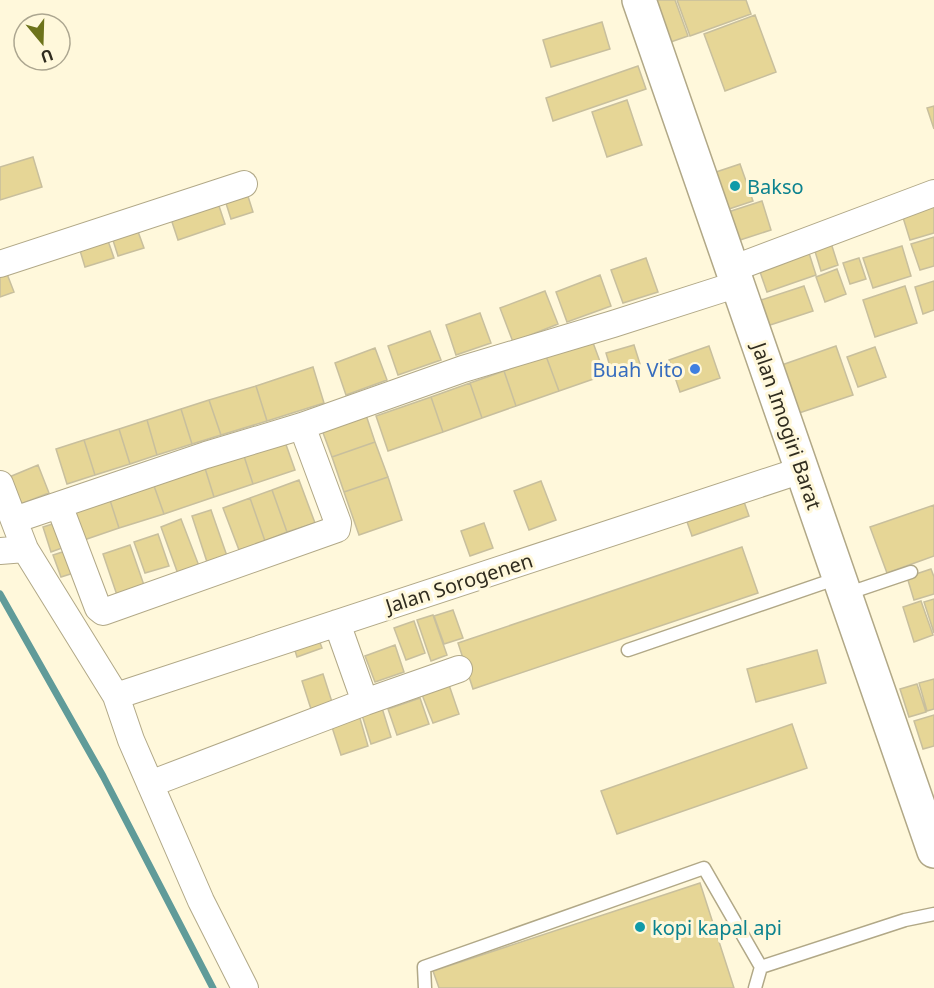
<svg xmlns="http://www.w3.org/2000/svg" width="934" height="988" viewBox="0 0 934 988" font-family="'Noto Sans',sans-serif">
<rect width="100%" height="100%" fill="#fff8db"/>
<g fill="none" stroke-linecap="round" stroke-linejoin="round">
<path stroke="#609b99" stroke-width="7" d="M0 594 103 776 213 988"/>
</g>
<path fill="#e6d696" stroke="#c8bf9d" stroke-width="1.5" d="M654 0H675L688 36 665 44Z
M677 0H746L751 14 690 36Z
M755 15 776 72 725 91 704 34Z
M602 22 610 49 551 67 543 40Z
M638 66 646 89 553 121 546 98Z
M627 100 642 145 607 157 592 112Z
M934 106V129L927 108Z
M33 157 42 187 0 200V167Z
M740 164 753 201 729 209 716 172Z
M246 190 253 212 231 219 224 197Z
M217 200 225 224 178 240 170 216Z
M762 201 771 230 737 241 728 212Z
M934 201V233L910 240 901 211Z
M136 226 144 248 118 256 111 234Z
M106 235 114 258 85 267 78 244Z
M934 237V266L920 270 911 244Z
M831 243 838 265 821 271 814 248Z
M902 246 911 276 873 288 863 258Z
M808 250 816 275 767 292 758 266Z
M646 258 658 292 623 303 611 270Z
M859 258 866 279 850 284 843 263Z
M4 266 14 292 0 297V267Z
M837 269 846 294 825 302 816 277Z
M600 275 611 306 567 322 556 292Z
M934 281V310L923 314 915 287Z
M804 286 813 311 767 326 758 301Z
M905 286 917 323 875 337 863 300Z
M545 291 558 324 513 342 500 308Z
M480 313 491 343 456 355 446 325Z
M430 331 441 360 398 375 388 346Z
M592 340 605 375 559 391 546 356Z
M634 345 640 364 612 373 606 353Z
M709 346 720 378 680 392 669 360Z
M836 346 853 395 793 415 776 367Z
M875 347 886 377 858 387 847 357Z
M375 348 387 380 346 395 335 363Z
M546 356 559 391 516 406 504 371Z
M313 367 324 403 267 421 256 386Z
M504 371 516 406 482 418 470 383Z
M470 383 482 418 443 432 431 397Z
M256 386 267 421 221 435 209 400Z
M431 397 443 432 388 451 376 416Z
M209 400 221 435 192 444 181 409Z
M181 409 192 444 157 455 147 420Z
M366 415 375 442 332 457 322 430Z
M147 420 157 455 130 464 119 429Z
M119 429 130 464 95 475 84 440Z
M284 439 295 470 253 484 243 453Z
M84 440 95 475 67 484 56 449Z
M375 442 388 477 344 492 332 457Z
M243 453 253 484 214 497 204 465Z
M38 465 49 493 13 507 2 480Z
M204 465 214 497 164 514 153 483Z
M388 477 402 520 359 535 344 492Z
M299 480 315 523 287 532 272 490Z
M541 481 556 520 529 530 514 491Z
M153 483 164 514 119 528 109 497Z
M272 490 287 532 265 541 250 498Z
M742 496 749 516 692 536 685 516Z
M109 497 119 528 84 540 74 509Z
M250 498 265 541 239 550 223 508Z
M934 505V556L887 573 870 527Z
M211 510 227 556 207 562 192 516Z
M181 519 199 566 178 574 161 527Z
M62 521 70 545 51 552 43 527Z
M484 523 493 548 470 556 461 531Z
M158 534 169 566 145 573 134 542Z
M130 545 145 588 118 598 103 554Z
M742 547 758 593 473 689 458 643Z
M72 549 80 571 61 577 53 555Z
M931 569 934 577V594L914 600 907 577Z
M934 599V633L924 602Z
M921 601 933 635 914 642 903 607Z
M453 610 463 638 444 644 434 616Z
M433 615 447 655 431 661 417 620Z
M414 621 425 653 406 660 394 628Z
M316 632 322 648 297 657 292 641Z
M395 645 404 672 375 682 365 656Z
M817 650 826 683 756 702 747 669Z
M323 674 332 702 311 709 302 681Z
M934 679V709L927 711 919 683Z
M448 682 459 714 433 723 421 692Z
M917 684 926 712 909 717 900 689Z
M420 698 429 724 397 735 388 709Z
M382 708 391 737 371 744 362 715Z
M359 715 368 746 341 755 331 724Z
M934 715V746L923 749 914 721Z
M792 724 807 768 617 834 601 791Z
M700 883 734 988H439L433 971Z"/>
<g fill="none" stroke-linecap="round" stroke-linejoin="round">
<defs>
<path id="lane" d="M846 594 911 572
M628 650 838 578
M425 988 424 967 704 868 761 967
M755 988 761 967 905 920 934 914"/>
<path id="street" d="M0 264 244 184
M732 269 934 193
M0 484 25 549 116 696 131 740 201 901 245 988
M59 505 98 608 103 612 106 611 337 529 338 523 302 426
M26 516 206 455 302 426 463 369 613 324 738 284
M0 551 25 549
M337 623 365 702 459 669
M116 696 802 470
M150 784 365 702"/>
<path id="secondary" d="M639 0 934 851"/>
</defs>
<use href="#lane" stroke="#b1a887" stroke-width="15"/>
<use href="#street" stroke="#b1a887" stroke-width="28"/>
<use href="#secondary" stroke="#b1a887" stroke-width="36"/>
<use href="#lane" stroke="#fff" stroke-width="12"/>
<use href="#street" stroke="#fff" stroke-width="26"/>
<use href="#secondary" stroke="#fff" stroke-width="33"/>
</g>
<g fill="#0f9aa8" stroke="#fff8db" stroke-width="2">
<circle cx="735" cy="186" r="6"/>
<circle cx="640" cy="927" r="6"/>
</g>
<circle fill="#3f7fe0" stroke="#fff8db" stroke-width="2" cx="695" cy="369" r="6"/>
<g text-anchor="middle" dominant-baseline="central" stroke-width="6" stroke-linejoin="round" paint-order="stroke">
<g font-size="20" fill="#0d838f" stroke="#fff8db" text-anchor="start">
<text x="747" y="186">Bakso</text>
<text x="652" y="927">kopi kapal api</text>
</g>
<g font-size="20" fill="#366cbe" stroke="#fff8db" text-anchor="end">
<text x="683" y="369">Buah Vito</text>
</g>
<g font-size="20" fill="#302c1f" stroke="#fff8db">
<text transform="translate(787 426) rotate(71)">Jalan Imogiri Barat</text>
<text transform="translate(459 583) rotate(-18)">Jalan Sorogenen</text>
</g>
</g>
<g transform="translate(42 42) rotate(161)"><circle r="28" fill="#fff8db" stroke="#aca690" stroke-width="1.5"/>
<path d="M0-4.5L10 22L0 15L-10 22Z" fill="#6d731b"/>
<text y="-9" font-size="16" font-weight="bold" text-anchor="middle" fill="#302c1f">U</text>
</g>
</svg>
